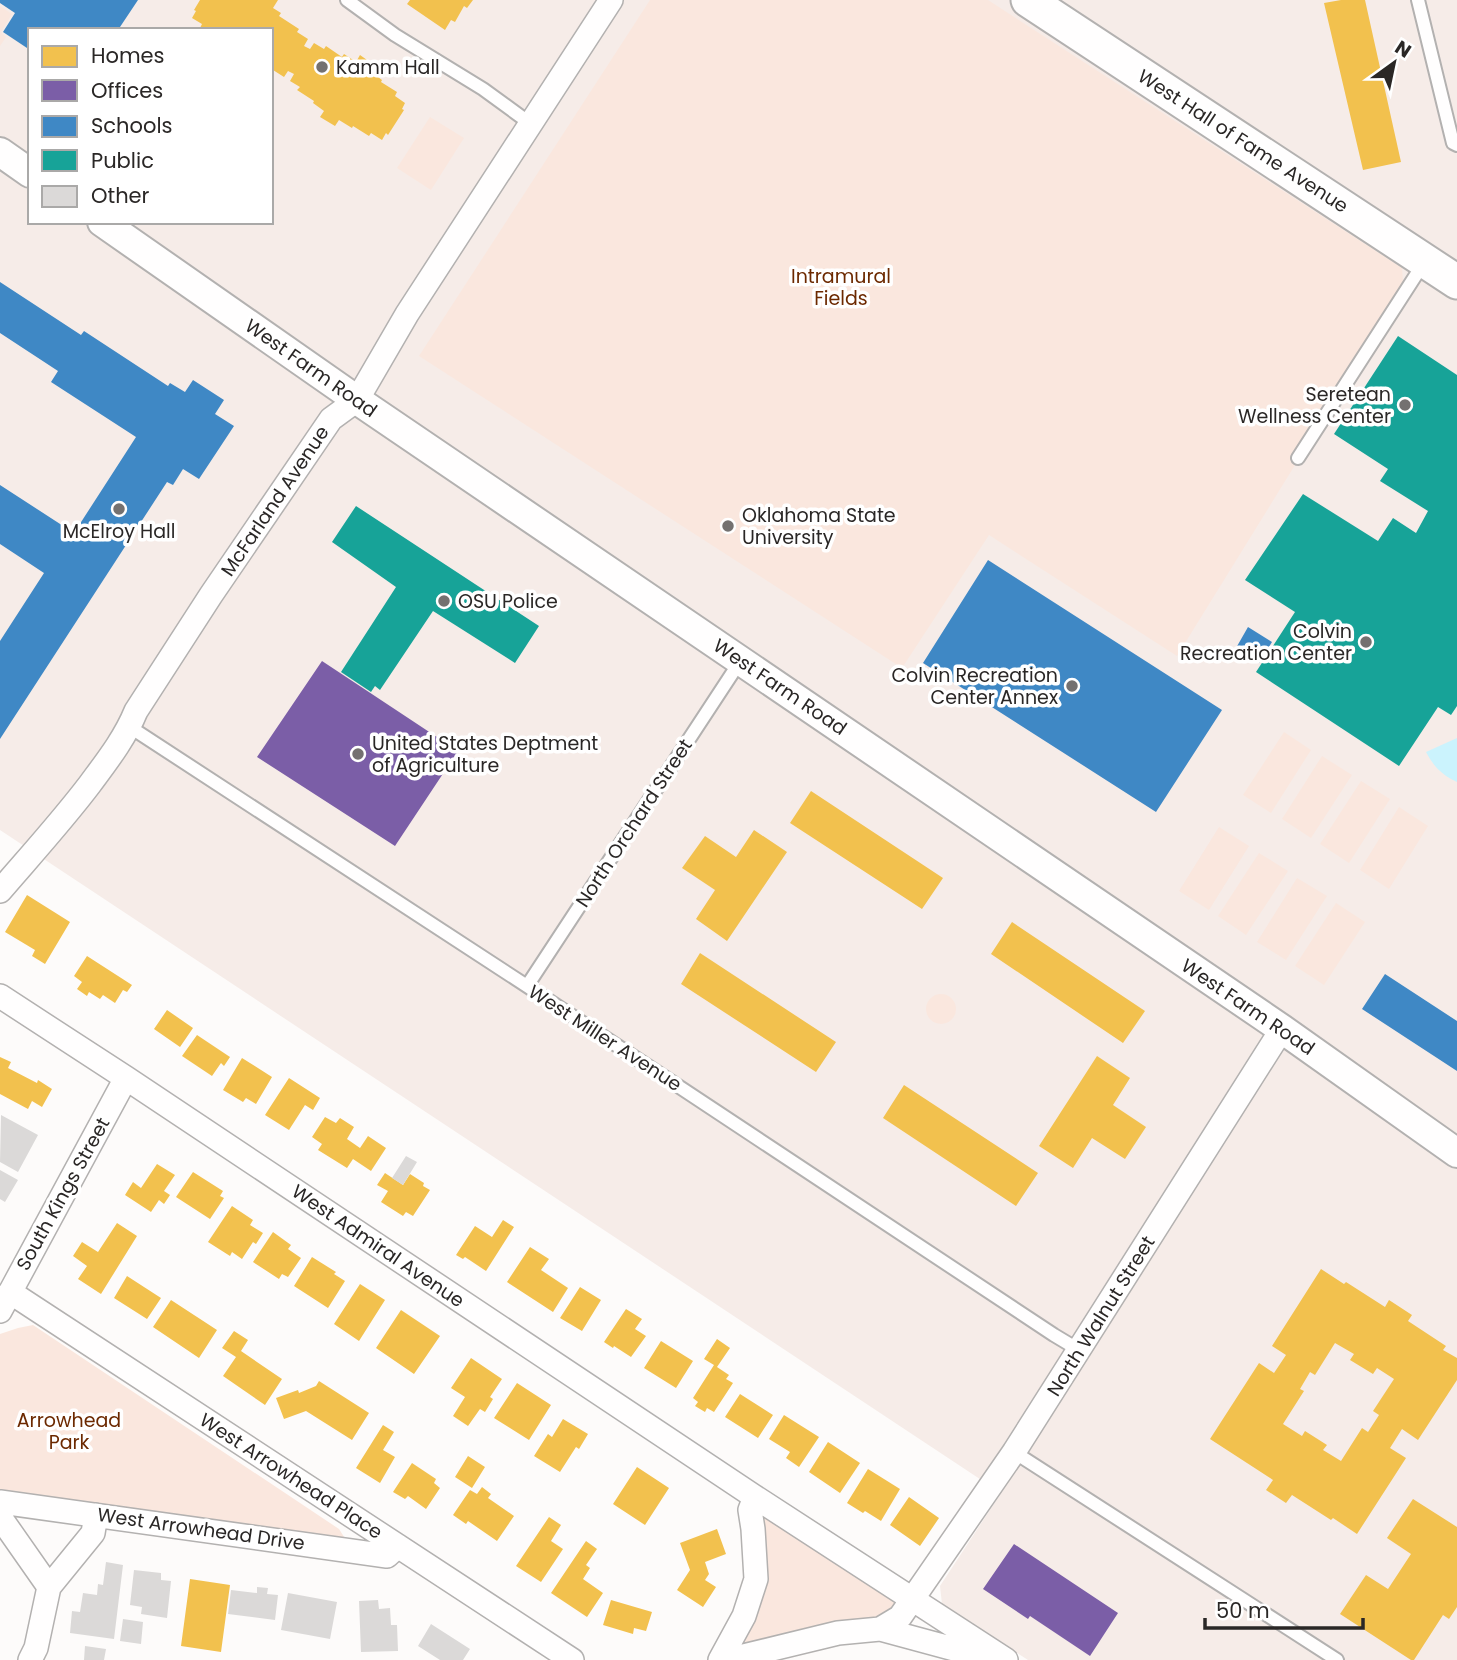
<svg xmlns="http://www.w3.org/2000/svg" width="1457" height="1660" viewBox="0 0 1457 1660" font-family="Poppins,sans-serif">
<rect width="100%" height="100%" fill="#fdfbfa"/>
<path fill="#f6ece8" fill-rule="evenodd" d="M0 0H1457V1660H1028L942 1604 940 1586 1001 1493 0 830ZM30 30H271V222H30Z"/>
<path fill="#fae7de" d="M650 0H988L1402 268 1403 282 1399 297 1177 656 989 535 902 668 419 356Z
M0 6 12 14 1 32 6 37 0 46Z
M430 117 464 138 431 190 397 168Z
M1284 732 1311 750 1271 813 1243 795Z
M1322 756 1352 775 1311 838 1282 819Z
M1361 781 1390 799 1349 863 1320 844Z
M1399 807 1428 826 1389 889 1360 870Z
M1219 827 1249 846 1209 910 1179 891Z
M1259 853 1288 871 1246 935 1218 916Z
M1297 878 1327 896 1286 960 1257 942Z
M1336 903 1365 922 1324 985 1295 966Z
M926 1009a15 15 0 1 1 30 0a15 15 0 1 1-30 0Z
M33 1325 339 1529 346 1540 0 1491V1334L18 1328Z
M755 1497 913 1599 900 1617 727 1660 744 1616Z"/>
<path fill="#cbf3fd" d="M1457 738V782C1442 775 1434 767 1426 752Z"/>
<path fill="#f2c14e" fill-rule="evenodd" d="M200 0H278L273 8 281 13 279 16 299 29 297 32 308 39 304 46 310 49 314 43 324 49 326 46 342 57 344 54 356 62 360 55 374 65 370 71 382 80 381 82 397 92 395 96 405 103 402 109 404 110 388 135 386 133 382 140 371 133 369 136 353 126 352 128 339 120 335 126 320 117 324 111 313 103 314 101 297 90 300 87 290 81 294 74 288 71 284 77 273 70 271 73V30H203L200 28 202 24 192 18 196 11 194 10Z
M410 0H473L467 8 464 6 455 22 451 20 445 30 407 4Z
M1341 0H1365L1401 162 1363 170 1324 3Z
M811 791 943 878 922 909 790 823Z
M754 830 787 852 727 941 696 919 715 890 682 868 705 836 736 857Z
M27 895 70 922 45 964 32 956 35 950 5 932Z
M1012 922 1145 1011 1123 1043 991 954Z
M700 953 836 1042 816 1072 681 984Z
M87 956 132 985 127 992 123 990 115 1003 103 995 100 999 89 992 87 996 77 989 82 982 74 976Z
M167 1010 193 1028 180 1047 154 1029Z
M197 1035 230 1057 224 1066 221 1063 212 1076 182 1056Z
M1097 1056 1130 1078 1113 1105 1146 1127 1125 1159 1092 1138 1073 1168 1039 1146Z
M0 1057 11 1062 8 1068 37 1083 38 1080 52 1089 42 1107 32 1101 28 1109 0 1094Z
M242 1058 272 1077 256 1104 246 1098 243 1102 223 1090Z
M289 1078 320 1098 313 1110 305 1105 289 1130 265 1115Z
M904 1085 1038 1173 1016 1206 883 1118Z
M325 1117 336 1123 340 1118 354 1127 347 1139 360 1148 368 1136 386 1148 371 1171 353 1159 347 1168 318 1150 322 1144 312 1137Z
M157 1164 175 1175 164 1191 170 1195 164 1204 159 1200 151 1212 125 1195 133 1182 141 1188Z
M193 1172 223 1191 220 1196 224 1198 210 1219 176 1197Z
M385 1173 403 1185 410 1174 424 1183 423 1186 430 1190 413 1216 406 1212 403 1216 381 1202 388 1191 377 1185Z
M232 1206 253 1220 250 1225 263 1233 256 1244 253 1242 242 1259 232 1252 230 1256 208 1242Z
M503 1220 514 1227 486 1271 465 1257 463 1259 456 1255 475 1226 492 1237Z
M117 1223 137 1236 101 1294 78 1279 87 1266 73 1256 82 1242 98 1252Z
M273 1232 291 1245 288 1249 301 1258 288 1277 282 1274 279 1279 253 1262Z
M530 1247 549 1259 541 1270 568 1288 553 1312 507 1282Z
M312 1257 336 1272 334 1274 345 1281 328 1308 294 1286Z
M1321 1269 1344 1284 1346 1282 1385 1307 1389 1300 1412 1315 1408 1321 1446 1346 1443 1350 1457 1358V1380L1418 1440 1402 1429 1390 1448 1406 1458 1357 1534 1333 1518 1331 1520 1292 1495 1286 1503 1266 1490 1273 1480 1210 1439 1259 1363 1274 1373 1286 1355 1272 1346ZM1335 1343 1354 1354 1350 1360 1373 1374 1377 1368 1394 1379 1373 1411 1379 1415 1368 1432 1362 1428 1341 1461 1323 1450 1327 1445 1305 1431 1302 1436 1283 1424 1304 1391 1300 1389 1310 1372 1315 1375Z
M127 1276 161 1298 147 1319 114 1298Z
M360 1284 385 1300 359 1341 334 1324Z
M580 1287 601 1300 582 1331 560 1318Z
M171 1300 217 1330 199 1358 153 1327Z
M626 1309 642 1319 635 1329 646 1336 631 1357 614 1346 613 1348 604 1342Z
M401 1310 440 1336 414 1374 376 1348Z
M234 1331 248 1340 241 1351 282 1379 265 1405 223 1376 236 1357 222 1348Z
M717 1339 730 1348 717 1367 729 1375 726 1379 733 1383 714 1412 707 1408 705 1412 695 1406 698 1402 693 1398 714 1365 704 1359Z
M661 1341 693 1361 676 1388 644 1368Z
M471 1358 502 1379 490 1397 493 1399 485 1412 480 1409 468 1426 453 1416 465 1397 451 1388Z
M319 1381 369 1413 352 1440 306 1411 284 1419 276 1398 298 1390 299 1393 316 1386Z
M517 1383 551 1405 529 1440 494 1418Z
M740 1394 773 1415 758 1438 725 1417Z
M784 1415 819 1437 799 1467 786 1458 790 1452 769 1439Z
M563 1419 588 1434 579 1449 576 1447 560 1472 534 1456 548 1434 552 1437Z
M383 1425 394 1432 383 1450 395 1457 380 1483 356 1468Z
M828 1442 860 1463 840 1493 809 1472Z
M468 1456 485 1467 472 1488 455 1477Z
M412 1463 436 1479 434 1483 440 1488 426 1509 408 1496 405 1499 393 1492Z
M637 1467 669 1488 645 1525 613 1504Z
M868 1469 900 1489 881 1521 865 1511 863 1513 847 1503Z
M482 1487 491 1494 488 1498 514 1516 497 1541 468 1521 466 1524 453 1515 470 1490 477 1494Z
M909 1497 939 1518 920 1546 890 1525Z
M1413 1499 1457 1527V1607L1449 1619 1443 1615 1414 1660H1411L1340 1614 1366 1575 1388 1589 1411 1554 1387 1538Z
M549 1517 561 1525 551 1541 563 1549 541 1582 516 1566Z
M717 1529 726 1554 705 1562 709 1574 705 1580 716 1587 703 1607 677 1590 690 1570 680 1543Z
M586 1541 597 1549 586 1565 590 1568 583 1579 603 1593 587 1617 551 1593Z
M190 1579 230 1585 221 1652 181 1646Z
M611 1600 652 1612 646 1631 634 1628 633 1634 603 1625Z"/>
<path fill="#7b5ea7" d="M322 661 458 751 395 846 257 757Z
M1014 1544 1118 1613 1090 1656 1030 1616 1028 1619 983 1589Z"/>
<path fill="#3f88c5" d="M0 0H138L118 30H30V50L3 32 15 13 0 3Z
M0 282 81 335 84 331 168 386 170 383 185 392 193 380 224 400 215 414 234 426 199 479 183 469 173 485 167 482 0 739V641L44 573 0 544V485L74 533 136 437 51 382 58 371 0 333Z
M988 560 1222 710 1156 812 923 663Z
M1248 627 1272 642 1259 663 1236 648Z
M1385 974 1457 1021V1071L1362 1009Z"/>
<path fill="#17a398" d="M1398 336 1457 375V706L1451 715 1438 707 1399 766 1256 672 1295 612 1245 580 1303 494 1378 541 1393 518 1416 533 1428 511 1380 481 1388 469 1334 434Z
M356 506 539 626 515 663 433 611 380 690 375 686 371 692 341 672 396 587 332 542Z"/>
<path fill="#dbd9d8" d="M1 1115 38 1135 18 1172 0 1162Z
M406 1156 417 1162 403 1185 392 1178Z
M0 1170 18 1180 5 1202 0 1199Z
M106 1562 123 1565 114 1639 70 1633 72 1611 80 1612 83 1593 97 1595 98 1584 103 1585Z
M134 1570 161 1573V1580L171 1581 167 1618 141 1614 142 1607 130 1605Z
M257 1587 268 1588 267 1594 278 1595 275 1620 228 1614 231 1590 257 1593Z
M288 1593 337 1602 330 1639 281 1630Z
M378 1600 379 1609 390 1608 391 1625H397L398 1651 361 1652 359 1601Z
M123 1619 143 1622 141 1644 120 1641Z
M431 1624 470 1649 463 1660H440L418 1646Z
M85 1646 106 1649 104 1660H84Z"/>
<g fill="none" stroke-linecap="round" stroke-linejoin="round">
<defs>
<path id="service" d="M347 0 395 35 483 89 531 124
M1418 0 1453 143 1457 145
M1298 458 1425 261
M130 727 533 990 1054 1335 1079 1350
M527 986 741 660
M1014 1452 1337 1660"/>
<path id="minor" d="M0 891C30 856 62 821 90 784 107 761 125 738 136 711L211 595 331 419 357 400 407 314 611 0
M0 996 126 1078 755 1497 1006 1660
M10 1292 572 1660
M0 1311 126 1078
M0 1502 387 1556 398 1546
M0 1517 49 1587
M880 1629 995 1660
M30 1660 36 1648 49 1587 93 1533 96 1515
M720 1660 744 1616 756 1579 753 1529 750 1510 755 1497
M727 1660 838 1633 880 1629 900 1617 1014 1452 1282 1029"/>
<path id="tertiary" d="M0 152 30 173
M102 222 357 400 1282 1029 1457 1153"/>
<path id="secondary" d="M1028 0 1457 282"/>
</defs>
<use href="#service" stroke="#b3b1b0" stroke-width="16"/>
<use href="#minor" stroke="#b3b1b0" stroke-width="26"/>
<use href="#tertiary" stroke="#b3b1b0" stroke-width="32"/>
<use href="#secondary" stroke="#b3b1b0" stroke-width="37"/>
<use href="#service" stroke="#fffefe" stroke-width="12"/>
<use href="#minor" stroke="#fffefe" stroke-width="23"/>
<use href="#tertiary" stroke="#fffefe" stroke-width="28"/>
<use href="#secondary" stroke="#fffefe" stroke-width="33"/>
</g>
<g fill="#747170" stroke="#fff" stroke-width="2.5">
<circle cx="322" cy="67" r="7"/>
<circle cx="1405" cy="405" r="7"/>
<circle cx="119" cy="509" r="7"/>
<circle cx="728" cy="526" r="7"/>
<circle cx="444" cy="601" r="7"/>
<circle cx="1366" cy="642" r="7"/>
<circle cx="1072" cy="686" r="7"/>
<circle cx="358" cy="754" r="7"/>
</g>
<g text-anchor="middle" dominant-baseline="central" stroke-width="7" stroke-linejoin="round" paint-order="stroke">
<g font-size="19" fill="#2a2726" stroke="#fff" text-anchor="start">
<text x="336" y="67">Kamm Hall</text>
<text x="1391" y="394" text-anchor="end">Seretean<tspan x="1391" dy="22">Wellness Center</tspan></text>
<text x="742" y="515">Oklahoma State<tspan x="742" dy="22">University</tspan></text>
<text x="119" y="531" text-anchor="middle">McElroy Hall</text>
<text x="458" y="601">OSU Police</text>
<text x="1352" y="631" text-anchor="end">Colvin<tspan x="1352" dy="22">Recreation Center</tspan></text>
<text x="1058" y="675" text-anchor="end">Colvin Recreation<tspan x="1058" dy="22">Center Annex</tspan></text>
<text x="372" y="743">United States Deptment<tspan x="372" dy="22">of Agriculture</tspan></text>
</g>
<g font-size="19" fill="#2a2726" stroke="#fff">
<text transform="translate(1243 141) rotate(33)">West Hall of Fame Avenue</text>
<text transform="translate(311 368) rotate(35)">West Farm Road</text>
<text transform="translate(275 501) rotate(-56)">McFarland Avenue</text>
<text transform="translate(780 687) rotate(34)">West Farm Road</text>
<text transform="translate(634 823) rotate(-57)">North Orchard Street</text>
<text transform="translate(1248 1007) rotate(34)">West Farm Road</text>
<text transform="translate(605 1038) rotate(33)">West Miller Avenue</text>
<text transform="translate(63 1194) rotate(-61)">South Kings Street</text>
<text transform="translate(378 1246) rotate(34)">West Admiral Avenue</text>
<text transform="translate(1101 1316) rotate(-58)">North Walnut Street</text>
<text transform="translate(291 1476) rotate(33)">West Arrowhead Place</text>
<text transform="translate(201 1529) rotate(8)">West Arrowhead Drive</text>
</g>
<g font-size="19" fill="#6c2900" stroke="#fff">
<text x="841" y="276">Intramural<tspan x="841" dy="22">Fields</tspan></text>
<text x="69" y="1420">Arrowhead<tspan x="69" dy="22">Park</tspan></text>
</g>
</g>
<rect x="28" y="28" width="245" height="196" fill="#ffffff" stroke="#aaa9a8" stroke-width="2"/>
<rect x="42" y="46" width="35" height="21" fill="#f2c14e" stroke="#aaa9a8" stroke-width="2"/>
<text x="91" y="63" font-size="21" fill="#2a2726">Homes</text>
<rect x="42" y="80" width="35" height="21" fill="#7b5ea7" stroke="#aaa9a8" stroke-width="2"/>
<text x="91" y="98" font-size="21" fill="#2a2726">Offices</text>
<rect x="42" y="116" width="35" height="21" fill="#3f88c5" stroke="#aaa9a8" stroke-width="2"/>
<text x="91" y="133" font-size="21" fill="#2a2726">Schools</text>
<rect x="42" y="150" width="35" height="21" fill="#17a398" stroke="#aaa9a8" stroke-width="2"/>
<text x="91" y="168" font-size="21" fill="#2a2726">Public</text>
<rect x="42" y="186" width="35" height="21" fill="#dbd9d8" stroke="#aaa9a8" stroke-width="2"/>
<text x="91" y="203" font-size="21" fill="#2a2726">Other</text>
<g transform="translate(1394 63) rotate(33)" stroke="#ffffff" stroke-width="5" paint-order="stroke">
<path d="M0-5L12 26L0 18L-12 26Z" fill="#2a2726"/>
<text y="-10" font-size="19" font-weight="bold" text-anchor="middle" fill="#2a2726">N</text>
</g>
<path d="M1205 1618v10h158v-10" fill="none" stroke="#2a2726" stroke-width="3.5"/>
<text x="1216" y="1618" font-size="21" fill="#2a2726" stroke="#ffffff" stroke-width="5" paint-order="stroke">50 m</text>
</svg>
